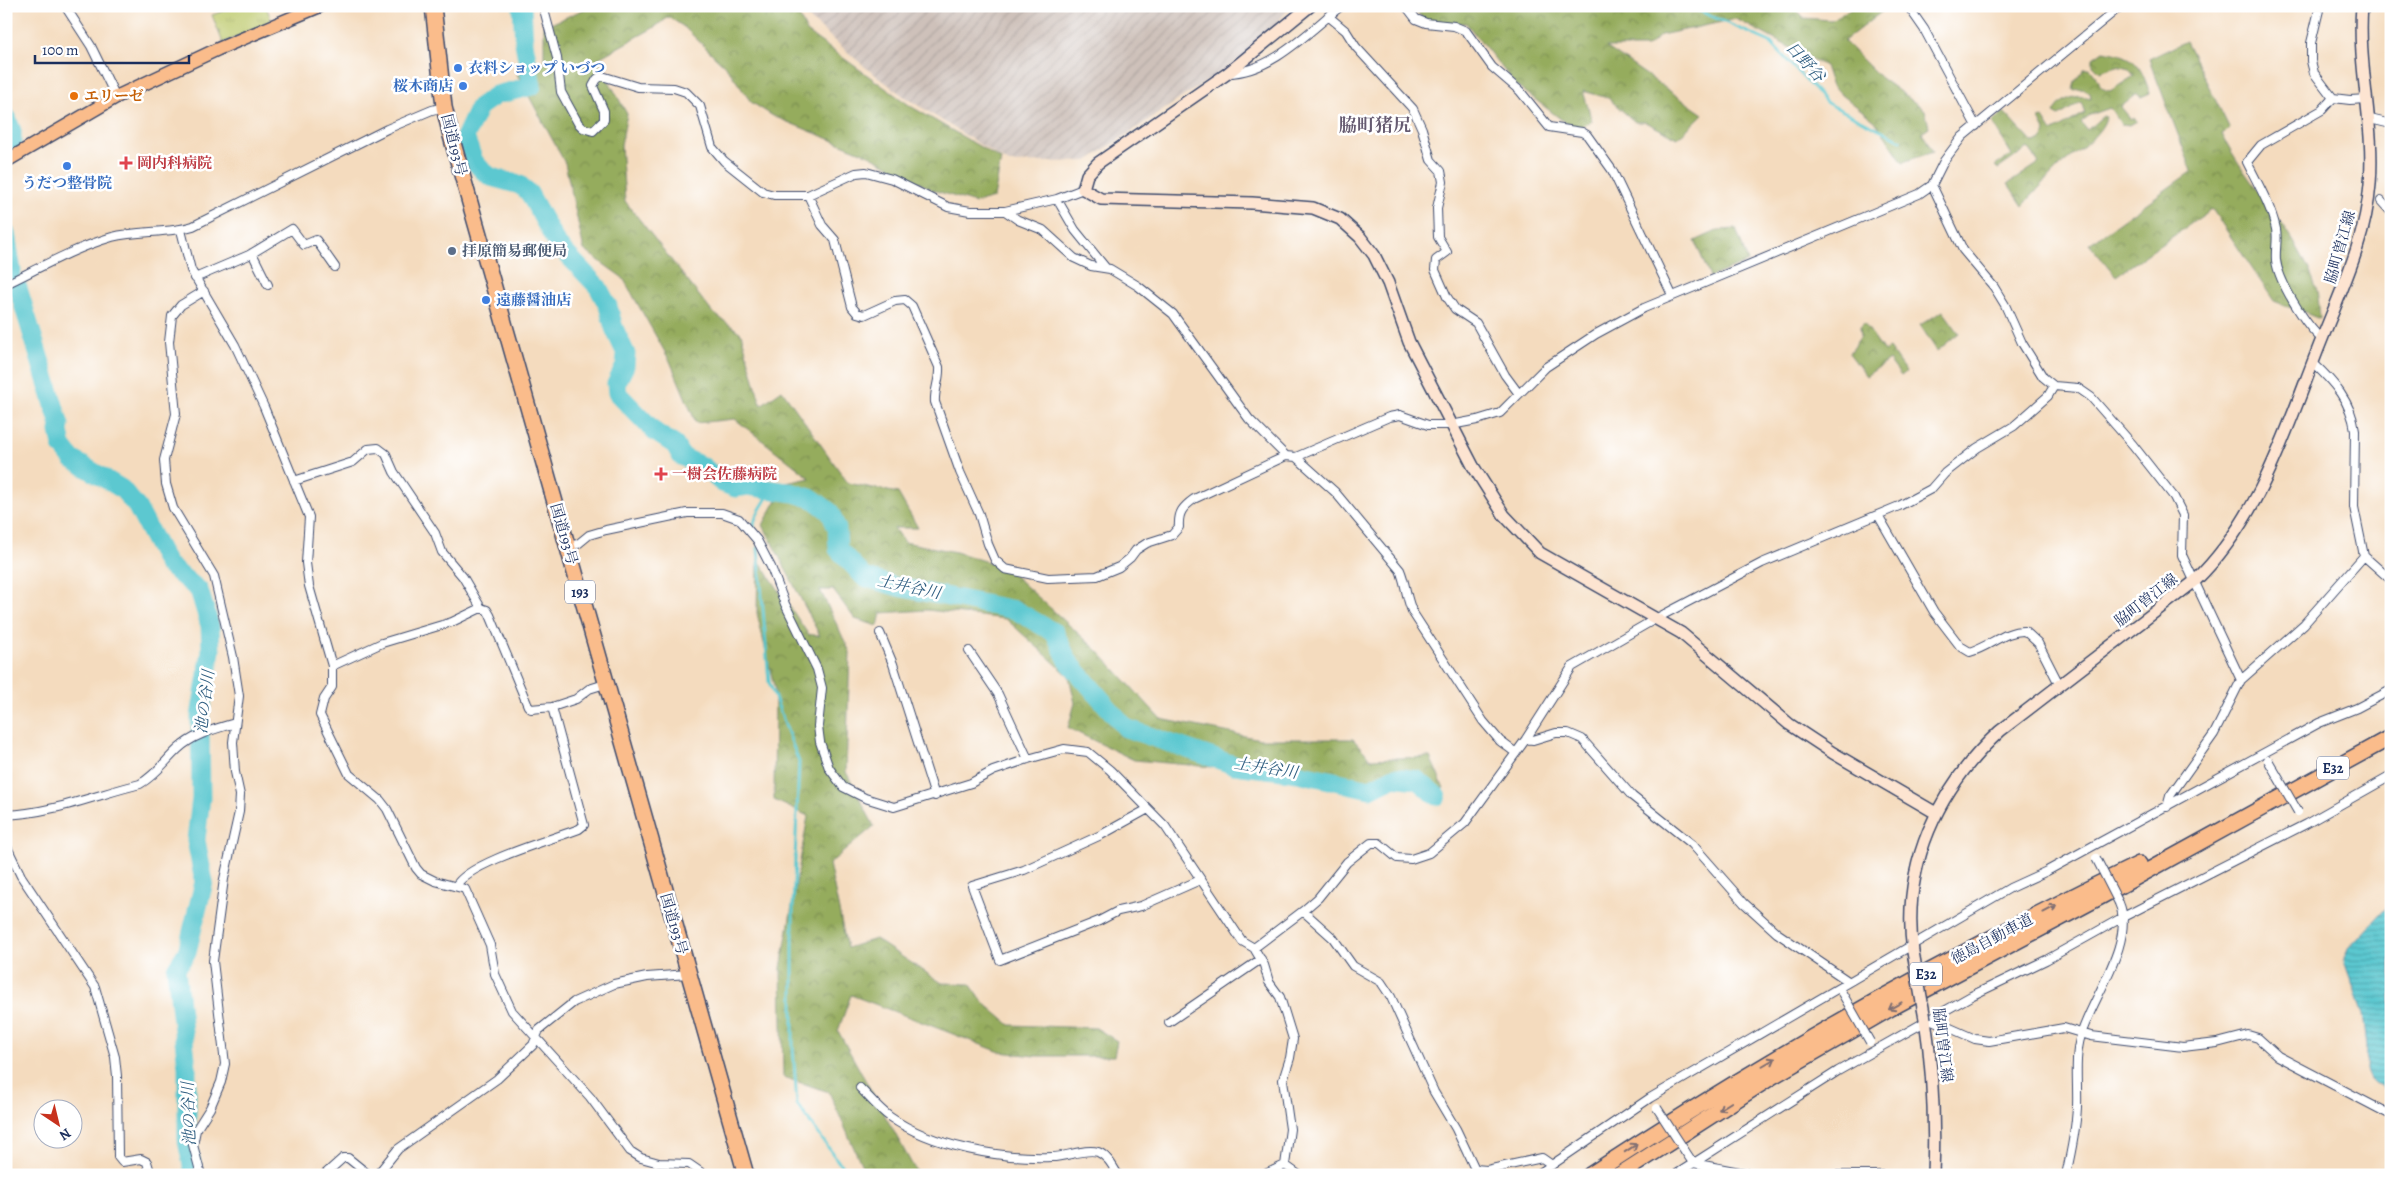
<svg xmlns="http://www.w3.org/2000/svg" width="2397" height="1181" viewBox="0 0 2397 1181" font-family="Alegreya,'Noto Serif JP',serif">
<defs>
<pattern id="industrial-furrows" width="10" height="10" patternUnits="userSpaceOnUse" patternTransform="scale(1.25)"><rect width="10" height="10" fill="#cec1ba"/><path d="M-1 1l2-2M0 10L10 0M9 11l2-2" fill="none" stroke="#b0a6a2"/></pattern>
<pattern id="grass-tufts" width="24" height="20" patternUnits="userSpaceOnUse" patternTransform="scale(1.25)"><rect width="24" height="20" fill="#bcc869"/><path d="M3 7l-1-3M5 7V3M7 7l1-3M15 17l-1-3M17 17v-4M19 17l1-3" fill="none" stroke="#a1ac5d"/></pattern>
<pattern id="forest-crowns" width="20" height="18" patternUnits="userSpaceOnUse" patternTransform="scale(1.25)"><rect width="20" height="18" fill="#95ac5d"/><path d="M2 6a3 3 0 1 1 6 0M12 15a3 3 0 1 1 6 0" fill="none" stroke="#798c50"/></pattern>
<pattern id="water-rules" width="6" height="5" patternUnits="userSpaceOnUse" patternTransform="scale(1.25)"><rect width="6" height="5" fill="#5bc8d0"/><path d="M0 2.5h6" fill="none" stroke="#4aa3ac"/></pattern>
</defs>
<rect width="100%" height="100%" fill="#fff"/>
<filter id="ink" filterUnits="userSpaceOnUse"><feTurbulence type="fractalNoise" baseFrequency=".02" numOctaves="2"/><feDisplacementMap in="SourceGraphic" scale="10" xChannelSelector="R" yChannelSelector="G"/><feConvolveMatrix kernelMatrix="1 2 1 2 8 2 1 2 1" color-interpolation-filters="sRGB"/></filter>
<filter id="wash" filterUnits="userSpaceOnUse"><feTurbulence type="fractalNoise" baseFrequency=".0096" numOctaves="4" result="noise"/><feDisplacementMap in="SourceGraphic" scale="20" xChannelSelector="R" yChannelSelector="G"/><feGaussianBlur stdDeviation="1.12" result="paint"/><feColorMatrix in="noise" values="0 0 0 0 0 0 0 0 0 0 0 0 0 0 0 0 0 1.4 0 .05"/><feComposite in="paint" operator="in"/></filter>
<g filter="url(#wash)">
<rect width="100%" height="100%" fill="#f4dbbe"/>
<path fill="url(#industrial-furrows)" d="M795 6H1291L1256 48 1087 161 1009 163 902 95 865 67Z"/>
<path fill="url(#grass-tufts)" stroke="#6c7c64" d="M237 6H266L272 22 223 43 212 15Z"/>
<path fill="url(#forest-crowns)" stroke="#586e5e" d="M591 6 622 8V6H794L807 32 912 107 1001 159 994 198 975 203 933 190 871 156 773 116 751 102 727 68 684 27 669 17 655 27 597 59 627 114 621 145 625 201 712 312 741 333 761 405 782 390 848 483 898 493 918 528H894L904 542 956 552 1006 568 1099 652 1161 719 1260 739H1353L1371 759 1430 757 1444 788 1134 760 1068 728 1075 703 1069 676 1006 619 927 610 881 613 878 626 855 619 833 590H820L850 652 846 772 874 826 829 864 847 948 875 939 942 983 970 984 983 1002 1010 1025 1096 1028 1117 1041 1114 1056H1035L1000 1052 851 995 838 1031 918 1175H866L829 1092 783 1077 781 968 808 816 774 800 775 690 757 613 758 559 808 634 820 636 763 525 786 483 810 478 735 419 696 423 670 361 623 278 584 250 565 163 517 74 544 64V27Z
M1413 6H1794L1803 18 1831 20 1856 6H1889L1844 41 1881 78 1925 110 1929 127 1922 132 1933 152 1903 162 1875 121 1832 87 1825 66 1736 19 1661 35 1647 47H1606L1703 114 1678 138 1645 122H1635L1608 98 1583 91 1592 121 1575 130 1515 84 1466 23 1427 25Z
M2186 41 2230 129 2222 134C2248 188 2298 231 2316 288 2319 298 2319 309 2320 319L2274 301 2212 209 2116 276 2089 244 2192 171 2149 59Z
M2103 51C2135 56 2139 62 2150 93L2141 97 2137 94 2121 107 2131 119 2134 117 2137 121 2130 125 2121 124 2110 108 2090 115 2081 122 2087 130 2103 116 2106 117C2103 135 2071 155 2058 168 2046 180 2034 193 2023 206L2008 184 2039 163 2028 148 1998 169 1995 166 2012 155 1992 122 2004 112 2032 142 2040 141 2046 133 2039 119 2043 118 2052 132 2085 113 2081 102 2059 116 2054 113C2061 98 2076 94 2091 98L2090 93 2083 89 2073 90 2075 81 2084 69 2090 68C2099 77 2096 89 2110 91L2134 76 2129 69 2117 66 2100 72 2093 65V58Z
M1736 229 1748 262 1710 277 1695 241 1719 230Z
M1943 311 1959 333 1937 351 1920 325Z
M1864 323 1884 351 1889 348 1906 372 1901 376 1889 360 1866 376 1849 353 1861 336 1860 327Z"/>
<path fill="url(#water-rules)" stroke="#3b7c97" d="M2391 903V1088L2384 1089 2370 1079 2366 1070 2367 1046 2363 1014 2344 961 2348 949Z"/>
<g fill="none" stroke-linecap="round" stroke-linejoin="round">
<path stroke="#5bc8d0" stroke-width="3" d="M1688 6 1770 42 1827 103 1901 140
M754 533C751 517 765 504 771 490
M758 548 769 682 799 762 793 908V1047L797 1104 848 1175"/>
<path stroke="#5bc8d0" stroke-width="19" d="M522 6 524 43 532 86 496 95 479 107 465 137 474 161 482 170 491 177 520 185 529 193 557 244 598 287 608 306 614 328 626 354 625 366 616 384 617 393 655 432 675 445 681 456 704 467 722 483 735 488 748 486 794 493 813 499 830 512 837 529 838 549 864 577 898 587 1015 610 1055 633 1068 661 1126 728 1234 765 1298 773 1370 789 1394 777 1417 780 1437 796
M6 116 12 131V145
M6 233 12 271
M18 288 60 425 59 431 62 446 72 459 122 489 137 507 167 564 199 590 210 626 211 651 200 716 201 798 196 840 204 882 187 952 176 969 187 1067V1141L194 1175"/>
</g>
</g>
<g filter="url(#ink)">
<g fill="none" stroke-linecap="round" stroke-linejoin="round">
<defs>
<path id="street" d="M65 6 91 46 116 97
M543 6 557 58 561 92 578 123 583 128 593 131 604 120V111L593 86 597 79 602 76 638 87 674 88 686 92 700 106 712 147 724 161 763 192 774 195H808L856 173 866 172 892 179 948 207 970 211H1005L1018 220 1043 230 1074 258 1091 266 1110 269 1138 286 1173 314 1249 419 1286 456 1296 457 1389 417 1400 415 1428 425H1451L1477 420 1500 413 1546 367 1596 334 1644 308 1919 194 1932 185 1944 161 1962 137 2121 6
M1406 6 1416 19 1426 23 1454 26 1466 31 1492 67 1520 91 1549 127 1582 132 1587 135 1612 170 1672 295
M1908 6 1924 29 1976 126
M2320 6 2311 43V61L2314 73 2333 98 2350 100 2367 99
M1328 16 1346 31 1356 47 1413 109 1422 129 1431 160 1441 171 1443 182 1437 208 1438 237 1447 252 1436 260 1435 270 1447 297 1455 309 1476 323 1505 375 1519 394
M1228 73C1272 72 1308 32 1341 6
M2370 119 2391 124
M1932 185 1963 250 1994 287 2005 305 2022 343 2043 377 2054 386 2078 388 2091 397 2133 445 2174 497 2183 515 2182 555 2241 680
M808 195 822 225 835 240 852 307 857 313 864 315 895 301 905 300 912 306 939 367C940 380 934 390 935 402L960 472 979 514 988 544 995 560 1005 569 1048 578 1097 576 1119 567 1130 558 1136 550 1147 543 1172 535 1179 527C1178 512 1183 507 1194 499L1286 456
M1057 199 1075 230 1105 267
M2381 201 2391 212
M1005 211 1057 199 1083 189
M181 230 191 270 235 345 264 407 309 517 306 563 309 586 332 666V687L324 699 320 715 349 774 380 800 387 809 416 868 421 874 435 881 465 889 490 945 495 974 512 1011 590 1097 630 1151 641 1158 659 1163 689 1164 705 1175
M252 253 268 285
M195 278 249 255 292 229 304 245 316 240 335 267
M6 284C41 267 75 248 112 237 139 230 167 234 193 226L387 129 432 110 444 107
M2322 339C2306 326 2278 281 2276 260 2275 250 2278 239 2276 229 2271 206 2258 184 2247 162L2261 145 2322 110 2333 98
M2313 363C2334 382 2351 402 2355 430L2354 507 2364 556 2391 580
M1296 457 1335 492 1400 570C1406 584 1406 599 1413 613L1483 721 1500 741 1516 753
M294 481 353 462 368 449 378 448 386 454 394 472 435 533 442 552 463 577 481 608 452 622 382 643 332 666
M1878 515 1934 612 1960 646 1970 652C1989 647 2005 630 2025 631L2038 643 2060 686
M568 546 578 544 589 535 606 530 687 513H722L739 519 757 540 771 567 785 604 817 669 822 688 818 726 820 742 829 768 843 787 865 798 894 807 971 783 993 771 1028 759 1064 749 1088 752 1110 770 1165 826 1242 941 1254 948 1264 965 1269 982 1280 997 1293 1039 1290 1058 1283 1080 1290 1129 1285 1165
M481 608 487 610 490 615 528 706 531 709 552 707
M880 633 893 664 935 796
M969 651 998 694 1028 759
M1526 739 1533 740 1556 733H1568L1582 739 1632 796 1692 844 1744 903 1777 933 1848 981
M2167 807 2170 796 2214 734 2241 680 2304 624 2364 556
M1148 809 1101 835 1024 870 972 886 1000 960 1099 921 1118 911 1141 906 1200 880
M6 815C53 813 96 795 140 784 156 775 165 761 178 749 194 734 215 729 235 723
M6 845 21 876 95 987 115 1057 117 1076 118 1157 122 1162 141 1159 147 1162 151 1175
M456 886C467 863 553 839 579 829L584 825 552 707 576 699 589 689 605 684
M1303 911 1333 938 1353 966 1381 982 1391 997 1434 1092 1456 1129 1475 1169 1487 1170 1542 1158 1552 1165
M1254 948 1303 911 1318 898 1347 862 1371 843H1379L1397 858 1411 859 1429 853 1465 823 1526 739 1572 667 1657 618 1762 563 1899 506 1931 489 1945 473 1977 448 2014 426 2048 396 2054 386
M1932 1020 1975 1039 1989 1041 2064 1028 2091 1036 2183 1047 2217 1043 2248 1035 2258 1038 2278 1056 2391 1115
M1169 1022 1261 959
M860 1088C870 1098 879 1109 890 1117 933 1147 1001 1159 1052 1157 1066 1157 1086 1148 1098 1152 1108 1156 1113 1167 1118 1175
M1685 1151 1693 1163 1755 1175
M1285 1165 1299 1175
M201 1175 193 1145 196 1130 210 1108 221 1082 225 1064 213 961 224 879 239 812 240 795 235 772 233 742 239 696 233 657 214 576 173 508 166 484 164 460 176 414 169 342 172 316 181 305 204 291
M324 1175 343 1158H348L369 1175
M377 1175 398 1149 497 1079 533 1045 539 1030 574 1002 614 984 647 977 688 974
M1263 1175 1285 1165
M1537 1175 1650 1098 2010 888 2047 871 2319 723 2357 708 2391 690
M1675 1175 1838 1071 1971 996 2046 960 2125 916 2306 824 2391 776
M1831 1175H1916
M2066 1175C2071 1153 2076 1130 2077 1107 2078 1084 2074 1058 2081 1035 2092 998 2136 941 2119 903"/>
<path id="secondary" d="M1310 6 1228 73 1098 163 1087 175 1083 189 1101 199 1252 203 1313 208 1340 219 1360 237 1374 255 1388 283 1409 342 1473 466 1504 515 1540 553 1681 633 1789 724 1833 753 1936 813
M1913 952C1901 866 1938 788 2000 731L2195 581C2262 516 2288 424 2322 339 2342 288 2366 239 2370 184 2375 124 2357 66 2362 6
M1925 1019C1933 1072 1935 1122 1933 1175"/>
<path id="primary" d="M6 161 116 97 218 49 320 6"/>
<path id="highway" d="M433 6 444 107 451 136 746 1175
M1590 1175C1766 1059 1950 955 2139 864
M1619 1175 1773 1076 1891 1008 2100 897 2391 737"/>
</defs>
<use href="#street" stroke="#3c496c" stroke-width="10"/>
<use href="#secondary" stroke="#3c496c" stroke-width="14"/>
<use href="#primary" stroke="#3c496c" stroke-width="15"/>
<use href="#highway" stroke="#3c496c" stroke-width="18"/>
<use href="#street" stroke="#fff" stroke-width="8"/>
<use href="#secondary" stroke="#fde4d1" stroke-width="11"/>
<use href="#primary" stroke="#fabc8b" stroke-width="12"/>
<use href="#highway" stroke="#fabc8b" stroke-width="15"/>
<defs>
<path id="street-bridge" d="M2268 760 2298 812
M2096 858 2119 903
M1842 993 1870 1042
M1657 1108 1685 1151"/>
<path id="secondary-bridge" d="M1913 952 1925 1019"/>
</defs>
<use href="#street-bridge" stroke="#3c496c" stroke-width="10" stroke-linecap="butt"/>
<use href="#secondary-bridge" stroke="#3c496c" stroke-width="14" stroke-linecap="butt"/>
<use href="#street-bridge" stroke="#fff" stroke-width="8"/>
<use href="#secondary-bridge" stroke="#fde4d1" stroke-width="11"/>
</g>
<defs><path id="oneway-shaft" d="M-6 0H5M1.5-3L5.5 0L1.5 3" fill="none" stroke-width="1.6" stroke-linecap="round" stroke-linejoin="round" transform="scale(1.25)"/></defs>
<g stroke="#7f6e72">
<use href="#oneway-shaft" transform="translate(2050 909) rotate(-28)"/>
<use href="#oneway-shaft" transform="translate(1895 1006) rotate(151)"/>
<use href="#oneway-shaft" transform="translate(1769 1062) rotate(-30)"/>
<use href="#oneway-shaft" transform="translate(1725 1106) rotate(148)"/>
<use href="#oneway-shaft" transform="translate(1631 1148) rotate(-33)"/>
</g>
</g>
<g fill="#3f7fe0" stroke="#fff" stroke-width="2">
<circle cx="458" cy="68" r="5"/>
<circle cx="463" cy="86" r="5"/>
<circle cx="67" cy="166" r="5"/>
<circle cx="486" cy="300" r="5"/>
</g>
<circle fill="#e8710a" stroke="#fff" stroke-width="2" cx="74" cy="96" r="5"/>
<g fill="#e0444e" stroke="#fff" stroke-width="2">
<path d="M123.5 155.5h5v5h5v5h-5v5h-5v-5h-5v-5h5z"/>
<path d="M658.5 466.5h5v5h5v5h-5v5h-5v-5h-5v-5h5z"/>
</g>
<circle fill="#5c6f8a" stroke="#fff" stroke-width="2" cx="452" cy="251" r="5"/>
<g text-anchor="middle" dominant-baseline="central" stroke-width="5" stroke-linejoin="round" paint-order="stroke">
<g fill="#fff" stroke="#5f6d8e" stroke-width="1">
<rect x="565" y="580.5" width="30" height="23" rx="4"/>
<rect x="2317" y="756.5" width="32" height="23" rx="4"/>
<rect x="1910" y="962.5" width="32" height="23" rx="4"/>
</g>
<g font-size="14" font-weight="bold" fill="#1b2f5e">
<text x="580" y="592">193</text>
<text x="2333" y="768">E32</text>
<text x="1926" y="974">E32</text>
</g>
<g font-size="15" font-weight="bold" fill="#366cbe" stroke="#fff" text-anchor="start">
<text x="468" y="68">衣料ショップ いづつ</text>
<text x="453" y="86" text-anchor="end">桜木商店</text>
<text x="67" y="183" text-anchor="middle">うだつ整骨院</text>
<text x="496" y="300">遠藤醤油店</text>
</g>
<g font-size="15" font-weight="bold" fill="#c56008" stroke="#fff" text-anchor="start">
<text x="84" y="96">エリーゼ</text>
</g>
<g font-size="15" fill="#1b2f5e" stroke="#fff">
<text transform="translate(454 145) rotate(76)">国道193号</text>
<text transform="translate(2340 247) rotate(-74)">脇町曽江線</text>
<text transform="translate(564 534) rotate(74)">国道193号</text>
<text transform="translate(2146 600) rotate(-38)">脇町曽江線</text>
<text transform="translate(674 924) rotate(74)">国道193号</text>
<text transform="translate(1992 939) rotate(-28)">徳島自動車道</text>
<text transform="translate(1943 1045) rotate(83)">脇町曽江線</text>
</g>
<g font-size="15" font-weight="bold" fill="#be3a42" stroke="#fff" text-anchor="start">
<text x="137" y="163">岡内科病院</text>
<text x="672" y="474">一樹会佐藤病院</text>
</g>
<g font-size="15" font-weight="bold" fill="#4e5e75" stroke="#fff" text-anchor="start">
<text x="462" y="251">拝原簡易郵便局</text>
</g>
<g font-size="16" font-style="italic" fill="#2e5d80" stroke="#fff">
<text transform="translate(1805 62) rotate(47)">日野谷</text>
<text transform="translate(909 587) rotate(12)">土井谷川</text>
<text transform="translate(205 702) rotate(-83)">池の谷川</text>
<text transform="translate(1266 768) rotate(9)">土井谷川</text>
<text transform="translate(189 1114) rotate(-92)">池の谷川</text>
</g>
<g font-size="18" font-weight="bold" fill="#665b71" stroke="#fff">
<text x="1375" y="125">脇町猪尻</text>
</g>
</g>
<rect width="2397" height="1181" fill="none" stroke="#fff" stroke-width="25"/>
<g transform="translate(58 1124) rotate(145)"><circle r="24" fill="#ffffff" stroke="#a4acbf"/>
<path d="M0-4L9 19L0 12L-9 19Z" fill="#c8321e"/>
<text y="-8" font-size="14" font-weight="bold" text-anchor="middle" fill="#1b2f5e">N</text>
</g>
<path d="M35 55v8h154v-8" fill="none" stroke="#1b2f5e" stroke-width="2.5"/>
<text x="42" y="55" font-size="15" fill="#1b2f5e" stroke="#ffffff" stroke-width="4" paint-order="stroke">100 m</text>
</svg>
